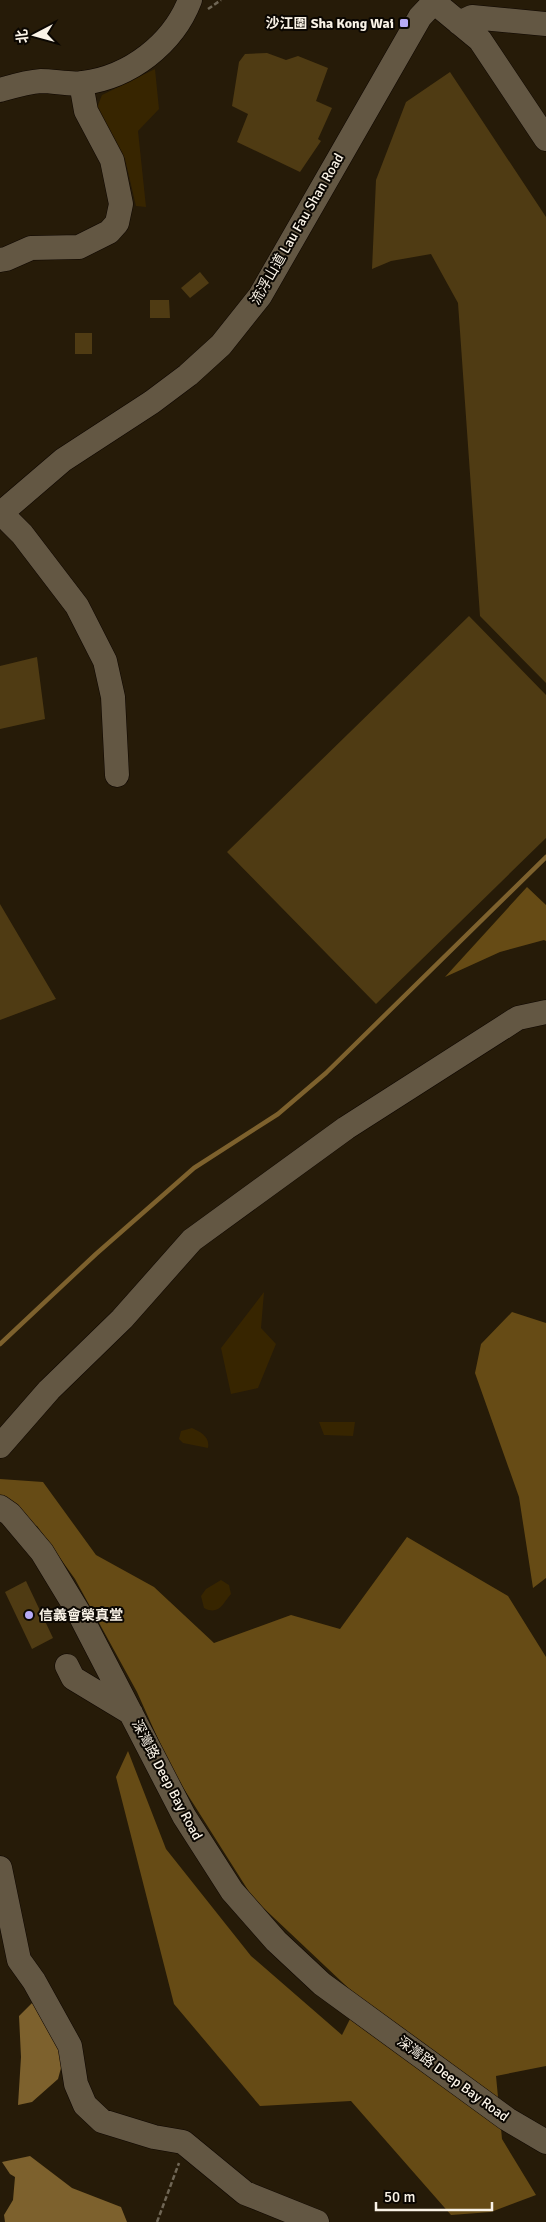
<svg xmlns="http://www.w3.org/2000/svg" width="546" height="2222" viewBox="0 0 546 2222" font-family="Signika,'Noto Sans SC',sans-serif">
<rect width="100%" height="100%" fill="#261b08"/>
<path fill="#372500" d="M155 69 159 109 138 131 146 207 136 206 125 159 96 110 102 95Z
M264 1292 261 1328 276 1344 258 1388 231 1394 221 1348Z
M319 1422H355L353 1436 324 1435Z
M192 1428C201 1432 210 1437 208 1448L183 1443 179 1439 181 1431Z
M221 1580 229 1585 231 1594C223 1603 219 1616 204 1608L201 1596 206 1589Z"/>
<path fill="#664b15" d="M527 887 546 905V941L544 940 500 952 445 977Z
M512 1312 546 1323V1578L533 1588 519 1497 475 1373 481 1344Z
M0 1479 43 1482 96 1555 154 1587 214 1643 291 1615 340 1629 407 1537 508 1596 546 1657V2066L496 2076 502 2139 536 2195 491 2212 451 2215 351 2101 260 2106 174 2004 116 1777 128 1751 166 1849 251 1956 342 2035 360 1999 253 1898 172 1770 137 1692 75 1579 37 1526 0 1519Z"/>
<path fill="#7d612d" d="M34 2001 64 2057 58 2079 32 2102 18 2105 21 2057 19 2016Z
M30 2156 72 2188 121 2207 127 2222H5L4 2215 13 2200 15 2177 10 2174 2 2162Z"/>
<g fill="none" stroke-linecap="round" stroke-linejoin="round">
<path stroke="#7d612d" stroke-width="4.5" d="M0 1344 96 1254 194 1168 278 1114 326 1073 546 857"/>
</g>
<path fill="#4f3b13" d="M267 53 286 60 298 56 328 68 316 101 332 108 318 139 321 141 300 172 237 142 248 114 232 106 239 62 245 54Z
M450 72 546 217V683L480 616 458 303 431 254 391 261 372 269 376 180 406 102Z
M200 272 209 283 190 298 181 288Z
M150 300H169L170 318H150Z
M75 333H92V354H75Z
M469 616 546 695V838L376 1004 227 852Z
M37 657 45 719 0 729V666Z
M0 904 56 999 0 1020Z
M26 1581 53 1638 32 1649 5 1592Z"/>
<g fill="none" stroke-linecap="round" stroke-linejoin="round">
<defs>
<path id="minor" d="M434 2 480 40 546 139
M459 23 472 17 546 24
M0 90C14 86 27 82 41 81 55 81 70 85 83 83 130 77 173 44 190 0
M0 260 6 259 31 248 79 247 109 232 117 223 121 204 112 160 86 111 81 83
M1 513 22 534 77 606 105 661 113 697 117 775
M0 514 63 460 152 402 188 375 221 345 260 296 420 17 436 0
M0 1446 49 1390 122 1319 192 1240 346 1128 518 1018 546 1012
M0 1507 10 1514 42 1552 79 1613 184 1816 232 1891 276 1941 322 1984 507 2119 546 2142
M67 1666 73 1678 131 1713
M0 1868 19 1960 34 1981 70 2046 76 2084 85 2105 102 2121 154 2137 183 2142 245 2193 317 2222"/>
</defs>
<use href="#minor" stroke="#0e0600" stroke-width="25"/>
<path stroke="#6f6655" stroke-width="2.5" stroke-dasharray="5 2.5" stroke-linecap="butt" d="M208 9 221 0
M157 2222 179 2163"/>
<use href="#minor" stroke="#635743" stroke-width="24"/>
</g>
<g fill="#b7abf7" stroke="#0b0702" stroke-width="2">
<rect x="399" y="18" width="10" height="10" rx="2.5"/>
<circle cx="29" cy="1615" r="5"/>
</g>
<g text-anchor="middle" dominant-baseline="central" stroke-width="4" stroke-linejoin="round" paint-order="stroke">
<g font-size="14" font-weight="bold" fill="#faf3e7" stroke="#0b0702" text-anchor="end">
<text x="394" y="23">沙江圍 Sha Kong Wai</text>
<text x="39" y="1615" text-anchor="start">信義會榮真堂</text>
</g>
<g font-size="14" fill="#faf3e7" stroke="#0b0702">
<text transform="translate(297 229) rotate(-60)">流浮山道 Lau Fau Shan Road</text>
<text transform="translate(167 1780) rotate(62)">深灣路 Deep Bay Road</text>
<text transform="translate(453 2079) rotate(36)">深灣路 Deep Bay Road</text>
</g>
</g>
<g transform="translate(35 35) rotate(264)" stroke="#0b0702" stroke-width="4" paint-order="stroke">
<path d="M0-4L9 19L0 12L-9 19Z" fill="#faf3e7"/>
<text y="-8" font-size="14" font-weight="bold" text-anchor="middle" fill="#faf3e7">北</text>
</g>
<path d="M376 2202v8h116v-8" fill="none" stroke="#faf3e7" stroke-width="2.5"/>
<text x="384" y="2202" font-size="15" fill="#faf3e7" stroke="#0b0702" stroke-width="4" paint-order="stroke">50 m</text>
</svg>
